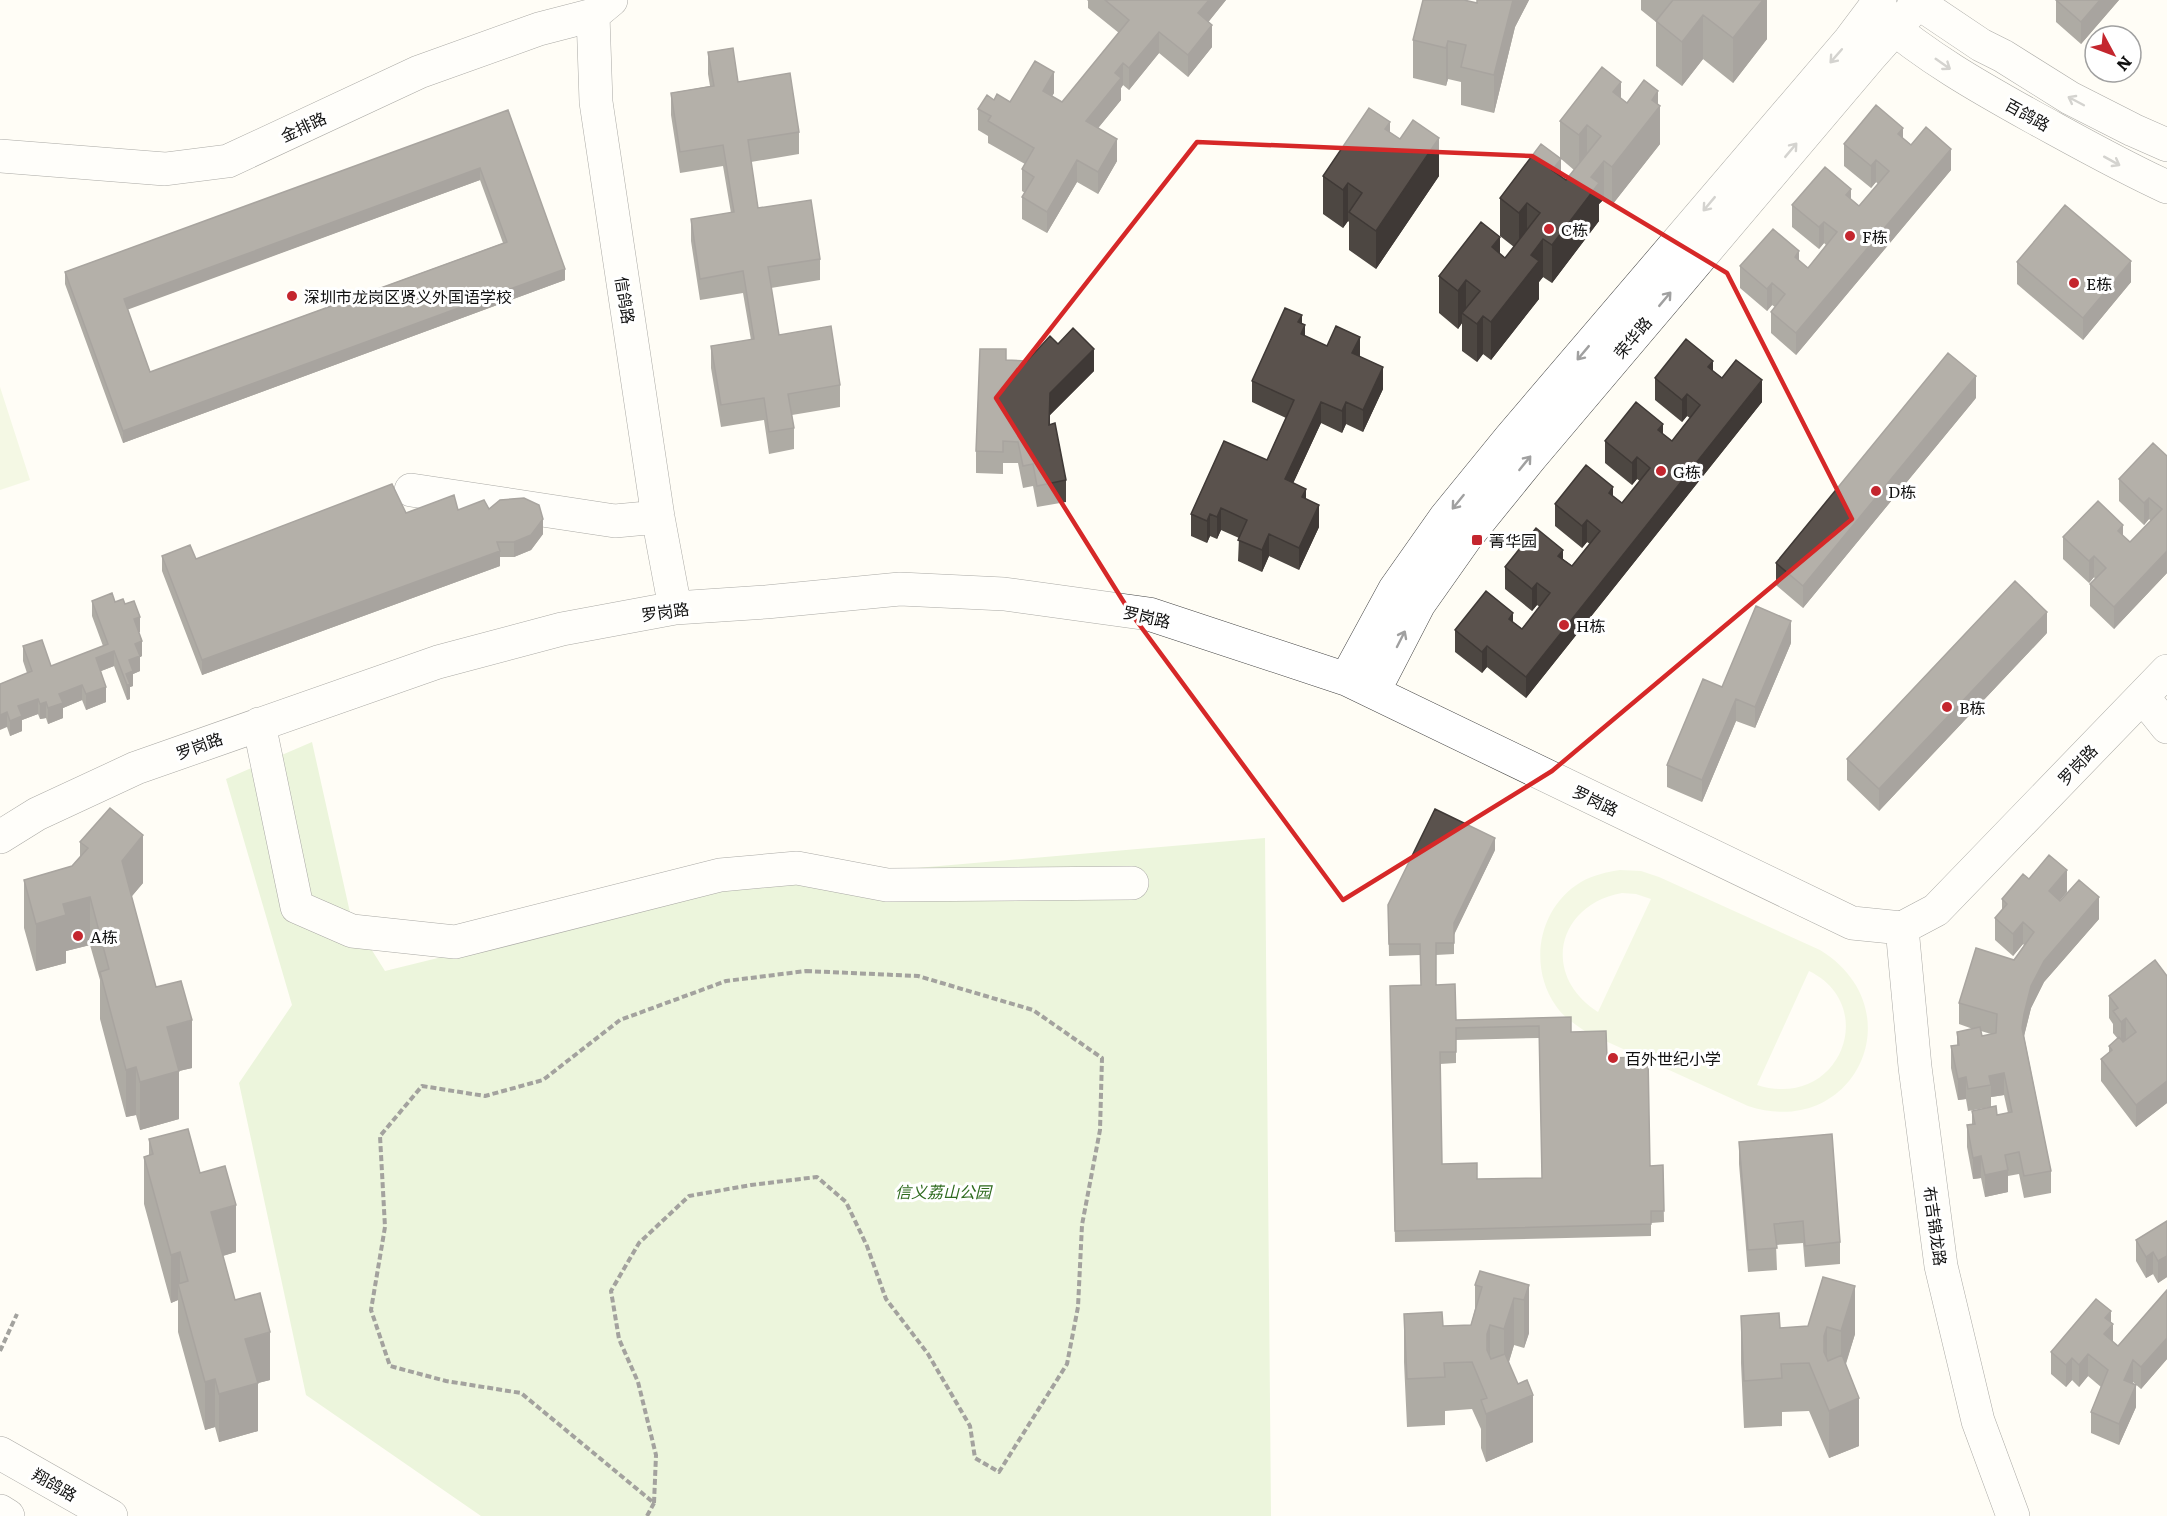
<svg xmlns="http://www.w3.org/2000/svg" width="2167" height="1516" viewBox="0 0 2167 1516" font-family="Literata,'Noto Sans SC',serif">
<rect width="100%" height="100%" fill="#fffdf5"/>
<path fill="#d5ebbd" d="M312 742 351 917 385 971 742 883 1265 838 1271 1516H481L306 1395 239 1083 292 1005 226 779Z"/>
<path fill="#e6f2cf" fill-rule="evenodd" d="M0 387 30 480 0 490Z
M1620 870 1641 871 1659 877 1820 950C1916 1009 1855 1141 1748 1106L1588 1033C1576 1025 1564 1018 1556 1006 1528 966 1538 908 1581 882 1593 875 1607 872 1620 870ZM1622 893 1636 894 1651 899 1598 1012C1541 976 1556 905 1622 893ZM1809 971C1881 1006 1839 1111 1757 1085Z"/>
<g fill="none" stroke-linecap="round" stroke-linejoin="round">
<defs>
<path id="minor" d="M611 0 593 15 596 102 658 517 675 608
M1914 0 1981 45 2003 56 2070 98 2133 130 2167 145
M1879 16C1926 57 1979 87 2033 117 2077 141 2121 166 2167 187
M0 156 165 169 228 161 419 72 539 29 593 15
M411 490 615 521 658 517
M1346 679 1395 589 1445 518 1511 437 1850 40 1880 0
M1374 691 1419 604 1467 536 1531 457 1869 58 1918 3
M2143 697 2167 727
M259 724 297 907 352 931 455 942 720 875 797 868 887 885 1132 883
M0 837 37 814 136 768 438 662 562 629 675 608 766 602 900 589 1004 594 1149 614 1346 679 1852 923 1902 928 1936 910 2167 671
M1902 928 1915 1067 1941 1266 1978 1421 2013 1516
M0 1453 111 1516
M0 1511 8 1516"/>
</defs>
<use href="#minor" stroke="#444" stroke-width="34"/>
<path stroke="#333" stroke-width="4" stroke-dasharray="6 3" stroke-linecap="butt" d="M806 971 918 976 1033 1010 1102 1058 1100 1130 1082 1225 1078 1307 1067 1364 999 1472 975 1458 970 1426 928 1354 886 1299 867 1246 846 1202 817 1177 751 1185 689 1196 639 1243 611 1291 619 1339 638 1382 656 1455 654 1503 521 1393 446 1381 390 1366 371 1310 385 1227 380 1136 422 1086 485 1096 543 1080 620 1020 726 981Z
M0 1351 17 1314
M647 1516 654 1503"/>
<use href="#minor" stroke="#fff" stroke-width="33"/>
</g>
<path fill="#4d4742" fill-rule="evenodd" d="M1087 0H1226L1208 22 1212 47 1188 77 1159 53 1129 90 1123 85 1121 88V100L1098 128 1117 161 1098 194 1077 182 1047 233 1022 219V197L1025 193 1022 191V169L1025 164 988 143V136L978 130V109L994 100 1010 102 1054 93 1052 96 1062 102 1119 33 1088 8V1Z
M1477 0H1529L1515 27 1494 113 1461 105V82L1448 79 1446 86 1413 78V40L1477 3Z
M1641 0H1767V39L1733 83 1703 59 1682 86 1656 66V22L1641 10Z
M2056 0H2119L2081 44 2056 22Z
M708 52 738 82 799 132V154L751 162 758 208 820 259V280L771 288 779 335 840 385V407L792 415 794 428V449L769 454 764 420 721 427 711 368V346L751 340 743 293 700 300 691 241V219L731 213 723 166 680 173 671 115V93L710 86 708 74Z
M1621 99 1627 103 1658 105 1660 144 1612 205 1604 199 1599 204V221L1552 283 1543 277 1539 282V299L1491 360 1483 354 1477 362 1462 351V323L1458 329 1439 313V276L1500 254 1505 258 1514 247 1500 236V198L1561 176 1566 180 1574 170 1560 158V121Z
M508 110 565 280 123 443 65 284V272ZM480 180 503 243 150 372 127 309Z
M1390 132 1439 176 1376 269 1349 250V222L1348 221 1343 228 1323 214V176Z
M1903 138 1911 145 1951 170 1796 355 1771 333V312L1775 307 1772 305 1767 311 1740 288V266L1799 261 1808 268 1826 245 1824 243 1819 249 1792 227V205L1851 199 1859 206 1878 184 1876 182 1871 188 1844 166V144Z
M2017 262 2131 282 2083 340 2017 284Z
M1302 324 1305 336 1327 346 1360 357 1383 389 1363 432 1346 424 1342 433 1321 423 1293 483 1306 499 1319 527 1299 570 1269 556 1262 572 1238 561 1239 538 1221 530 1217 539 1210 536 1207 543 1191 536V514L1267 460 1286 418 1252 402V381Z
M1058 344 1094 371 1050 415V425L1066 480V502L1037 507 1033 486 1023 488 1018 463H1003V474L976 473V451L1006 360 1027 361Z
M1713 371 1722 378 1762 402 1526 698 1487 667 1482 673 1455 652V630L1513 622 1522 629 1540 607 1537 605 1532 611 1505 589V567L1563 559 1572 566 1590 544 1587 542 1582 548 1555 526V504L1613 496 1622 503 1640 481 1637 479 1632 485 1605 463V441L1663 434 1672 441 1690 418 1687 416 1682 422 1655 400V378Z
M1976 398 1803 608 1776 585V563Z
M2167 456V573L2114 629 2090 606V584L2095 579 2094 577 2089 583 2063 559V537L2123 536 2130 542 2151 521 2149 519 2144 525 2119 501V479Z
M489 509 543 534 531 550 514 557H500V566L202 675 162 571V556L196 559 406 513Z
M92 601 125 604 140 632H139L142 656 140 657V671L133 674V686L130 687V699L127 700 114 666 101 671 106 702 86 710 82 700 63 708V718L48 724 46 718 40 719 38 714 22 720V731L10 736 7 727 0 684 27 673 23 661V646L51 666 103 646 92 616Z
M2047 633 1879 811 1847 780V759Z
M1791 643 1755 728 1736 721 1702 802 1667 787V765L1722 687Z
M80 842 143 883 131 897 156 987 192 1068 179 1071V1119L140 1130 136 1115 126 1117 100 1019V980L90 945 66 951V963L36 971 24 928V880L72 866 80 857Z
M1495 850 1454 934V954L1436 955V985L1456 1020 1571 1017V1032L1607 1058 1650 1166 1663 1165 1664 1222 1651 1223V1236L1395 1242 1390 986 1421 985 1420 955 1389 956 1388 905ZM1539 1038 1542 1178 1477 1179 1442 1164 1440 1064 1456 1063V1040Z
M2029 879 2067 892 2060 900 2099 919 2044 982 2031 1008 2024 1036 2051 1171V1193L2024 1198 2019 1174 2008 1176V1192L1985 1197 1981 1178 1973 1179 1967 1147V1125L1972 1124V1111L1997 1115 2008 1113 2004 1095 1991 1097V1107L1968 1111 1966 1099 1958 1100 1951 1068V1046L1957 1045V1032L1973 1029 1959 1024V1003L2014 960 2024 945 2023 944 2013 956 1995 940V918L2002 911V899ZM1981 1031 1991 1034 1982 1036Z
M2167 976V1103L2136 1127 2101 1081V1059L2109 1053V1046L2118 1039 2113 1033V1024L2109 1018V996Z
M149 1139 200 1173 236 1252 223 1256 235 1300 270 1380 258 1383V1431L219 1442 215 1427 205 1430 178 1332V1300L171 1303 144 1204V1157L149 1155Z
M1739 1142 1840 1242V1264L1805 1267 1803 1243 1776 1245 1777 1270 1748 1272 1739 1164Z
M2167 1221V1277L2158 1283 2153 1274 2146 1278 2136 1261V1240Z
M1823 1277 1855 1334 1846 1364 1859 1446 1829 1458 1809 1411 1782 1412V1426L1744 1428 1741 1363V1316L1780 1328 1808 1326Z
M1475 1285H1529V1333L1524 1348 1514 1345 1509 1362 1533 1442 1486 1462 1481 1448V1429L1472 1409 1445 1411V1425L1407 1427 1404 1362V1314L1443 1326 1471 1325 1475 1309Z
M2167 1290V1359L2141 1389 2133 1382 2132 1384 2136 1407 2119 1445 2091 1433V1412L2101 1387 2088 1376 2079 1387 2072 1380 2066 1387 2051 1374V1352L2111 1322 2113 1342 2118 1346Z"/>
<path fill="#3f3936" d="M1209 0H1226L1198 35V13Z
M1513 0H1529L1515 27 1494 113V75Z
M1763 0H1767V39L1733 83V38Z
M2100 0H2119L2081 44V22Z
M1703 15V59L1682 86V42Z
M1212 25V47L1188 77V55Z
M1159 32V53L1129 90V68Z
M1448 41V79L1446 86V48Z
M1123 63V85L1121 88V100L1086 143V121L1115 73Z
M1054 72V93L1043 112V91Z
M1621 82V120L1613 92Z
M1658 91V108L1660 106V144L1612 205V167L1652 100Z
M1390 122V160L1385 129Z
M1587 125V163L1579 173V135Z
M1903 128V150L1898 134Z
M1439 138V176L1376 269V231Z
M1117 139V161L1098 194V172Z
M1951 149V170L1796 355V333Z
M1561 159V197L1552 170Z
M1077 160V182L1047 233V212Z
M1876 160V182L1871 188V166Z
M1604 161V199L1599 204V221L1552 283V245L1591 177Z
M480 168V180L124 311V299Z
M1348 183V221L1343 228V190Z
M1851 189V211L1846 195Z
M1527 203V240L1519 251V213Z
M1824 222V243L1819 249V227Z
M1500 237V275L1492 247Z
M1543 239V277L1539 282V299L1491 360V322L1531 255Z
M1799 251V273L1795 257Z
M2131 261V282L2083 340V318Z
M565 269V280L123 443V431Z
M1466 280V316L1462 313V323L1458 329V291Z
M1772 283V305L1767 311V289Z
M1302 315V332L1305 325V347L1301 356 1298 322Z
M1483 316V354L1477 362V324Z
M1360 337V359L1352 353Z
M1094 349V371L1050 415 1049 447 1050 393Z
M1713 361V383L1708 367Z
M1383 367V389L1363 432V410Z
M1976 376V398L1803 608V586Z
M1762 380V402L1526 698V677Z
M1687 394V416L1682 422V400Z
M1321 402V423L1285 501V479Z
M1346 402V424L1342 433V411Z
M1663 424V446L1658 430Z
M1637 457V479L1632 485V463Z
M1613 487V509L1609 493Z
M1306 489V511L1302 497Z
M2149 498V519L2144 525V503Z
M1319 505V527L1299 570V548Z
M1221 508V530L1217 539V517Z
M1210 514V536L1207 543V521Z
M543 519V534L531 550 514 557V542Z
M1587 520V542L1582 548V526Z
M2123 525V547L2118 531Z
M1269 534V556L1262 572V550Z
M1563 550V572L1558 556Z
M500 551V566L202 675V660Z
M2167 551V573L2114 629V607Z
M2094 556V577L2089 583V561Z
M1537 583V605L1532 611V589Z
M2047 612V633L1879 811V789Z
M1513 613V635L1509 619Z
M140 617V632L134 634V619Z
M1791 621V643L1755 728V707Z
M142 641V656L140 657V671L133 674V686L130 687V699L127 700 126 674 129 660 135 644Z
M1487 646V667L1482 673V652Z
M114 651V666L96 673V658Z
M82 685V700L63 708V718L48 724V708L59 694Z
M106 687V702L86 710V694Z
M38 699V714L22 720V731L10 736V721L18 706Z
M1736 699V721L1702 802V780Z
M46 702V718L40 719V704Z
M7 712V727L0 730V715Z
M143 835V883L122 908V861Z
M1495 838V850L1454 935V923Z
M2067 870V892L2049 913V891Z
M90 897V945L66 951V963L36 971V924L63 904Z
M2099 897V919L2044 982 2031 1008 2024 1036 2022 1028 2024 1014 2031 986 2044 961Z
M2023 922V944L2013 956V934Z
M2126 1018V1040L2121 1044V1022Z
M192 1020V1068L179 1071V1119L140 1130V1082L167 1027Z
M136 1067V1115L126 1117V1070Z
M2004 1073V1095L1991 1097V1085L1989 1076Z
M1966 1077V1099L1958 1100V1079Z
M2167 1081V1103L2136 1127V1105Z
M1981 1156V1178L1973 1179V1158Z
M2008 1170V1192L1985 1197V1175Z
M236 1205V1252L211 1259V1212Z
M180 1252V1292L178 1284V1300L171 1303V1255Z
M2153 1252V1274L2146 1278V1257Z
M2167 1256V1277L2158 1283V1261Z
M1529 1285V1333L1524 1348V1300Z
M1855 1286V1334L1841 1378V1331Z
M1514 1298V1345L1504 1377V1329Z
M2111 1311V1327L2113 1324V1346L2104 1356 2105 1318Z
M1490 1325V1373L1487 1334Z
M1827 1327V1374L1824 1336Z
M270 1332V1380L258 1383V1431L219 1442V1394L245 1339Z
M2167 1338V1359L2141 1389V1367Z
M2088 1354V1376L2079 1387V1365Z
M2072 1358V1380L2066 1387V1365Z
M2133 1360V1382L2124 1402V1380Z
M215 1379V1427L205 1430V1382Z
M2136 1385V1407L2119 1445V1424Z
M1533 1395V1442L1486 1462V1414Z
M1859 1398V1446L1829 1458V1411Z"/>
<path fill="#5a524d" stroke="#3f3936" stroke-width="1.5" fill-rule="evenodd" d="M1105 0H1209L1198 13 1212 25 1188 55 1159 32 1129 68 1123 63 1115 73 1121 78 1086 121 1117 139 1098 172 1077 160 1047 212 1022 197 1034 177 1022 169 1034 148 988 121 991 116 978 109 987 95 994 100 997 94 1010 102 1035 61 1054 72 1043 91 1062 102 1129 20Z
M1423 0H1464L1477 3V0H1513L1494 75 1461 67 1466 45 1448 41 1446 48 1413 40Z
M1673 0H1763L1733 38 1703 15 1682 42 1656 21Z
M2056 0H2100L2081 22Z
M733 48 738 82 790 73 799 132 748 140 758 208 811 200 820 259 768 267 779 335 831 326 840 385 788 394 794 428 769 432 764 398 721 405 711 346 754 339 743 271 700 279 691 219 734 212 723 145 680 152 671 93 714 86 708 52Z
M1602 67 1621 82 1613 92 1627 103 1644 80 1658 91 1652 100 1660 106 1612 167 1604 161 1591 177 1599 183 1552 245 1543 239 1531 255 1539 261 1491 322 1483 316 1477 324 1462 313 1480 291 1466 280 1458 291 1439 276 1481 222 1500 237 1492 247 1505 258 1540 213 1527 203 1519 213 1500 198 1541 144 1561 159 1552 170 1566 180 1601 136 1587 125 1579 135 1560 121Z
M1876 105 1903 128 1898 134 1911 145 1926 127 1951 149 1796 333 1771 312 1785 294 1772 283 1767 289 1740 266 1773 229 1799 251 1795 257 1808 268 1837 232 1824 222 1819 227 1792 205 1825 167 1851 189 1846 195 1859 206 1889 171 1876 160 1871 166 1844 144Z
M1369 108 1390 122 1385 129 1400 139 1413 120 1439 138 1376 231 1349 212 1362 193 1348 183 1343 190 1323 176Z
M508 110 565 269 123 431 65 272ZM480 168 507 242 150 372 124 299Z
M2065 205 2131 261 2083 318 2017 262Z
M1285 308 1302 315 1298 322 1305 325 1301 334 1327 346 1336 326 1360 337 1352 353 1383 367 1363 410 1346 402 1342 411 1321 402 1285 479 1306 489 1302 497 1319 505 1299 548 1269 534 1262 550 1238 540 1247 520 1221 508 1217 517 1210 514 1207 521 1191 514 1224 441 1267 460 1294 400 1252 381Z
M1073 328 1094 349 1050 393 1049 425 1055 423 1066 480 1037 486 1033 464 1023 466 1018 442 1003 441V452L976 451 980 349H1006V360L1027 361 1050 336 1058 344Z
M1686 339 1713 361 1708 367 1722 378 1736 360 1762 380 1526 677 1487 646 1482 652 1455 630 1486 591 1513 613 1509 619 1522 629 1550 593 1537 583 1532 589 1505 567 1536 528 1563 550 1558 556 1572 566 1600 531 1587 520 1582 526 1555 504 1586 465 1613 487 1609 493 1622 503 1650 468 1637 457 1632 463 1605 441 1636 402 1663 424 1658 430 1672 441 1700 405 1687 394 1682 400 1655 378Z
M1948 353 1976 376 1803 586 1776 563Z
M2153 443 2167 456V551L2114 607 2090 584 2106 568 2094 556 2089 561 2063 537 2098 501 2123 525 2118 531 2130 542 2162 509 2149 498 2144 503 2119 479Z
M392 484 406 513 454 495 458 510 484 500 489 509 500 500 524 498 539 505 543 519 531 535 514 542H497L500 551 202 660 162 556 190 545 196 559Z
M2015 581 2047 612 1879 789 1847 759Z
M112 593 115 602 123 599 125 604 134 601 140 617 134 619 142 641 135 644 140 656 129 660 133 671 126 674 130 684 127 685 114 651 96 658 106 687 86 694 82 685 59 694 63 703 48 708 46 702 40 704 38 699 18 706 22 716 10 721 7 712 0 715V684L32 671 23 646 42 640 51 666 108 644 92 601Z
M1756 606 1791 621 1755 707 1736 699 1702 780 1667 765 1703 679 1722 687Z
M110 808 143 835 122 861 156 987 181 981 192 1020 167 1027 179 1071 140 1082 136 1067 126 1070 100 972 109 969 90 897 63 904 66 915 36 924 24 880 72 866 88 848 80 842Z
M1435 809 1495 838 1454 923V943H1436V985L1455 984 1456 1020 1571 1017V1032L1606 1031 1607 1058 1648 1057 1650 1166 1663 1165 1664 1211H1651V1224L1395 1231 1390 986 1421 985 1420 944H1389L1388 905ZM1539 1026 1542 1178 1477 1179V1163L1442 1164 1440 1052H1456V1028Z
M2049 855 2067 870 2049 891 2060 901 2079 880 2099 897 2044 961 2031 986 2024 1014 2022 1028 2051 1171 2024 1176 2019 1152 2005 1155 2008 1170 1985 1175 1981 1156 1973 1158 1967 1125 1975 1124 1972 1111 1996 1106 1997 1115 2012 1112 2004 1073 1989 1076 1991 1085 1968 1089 1966 1077 1958 1079 1951 1046 1959 1045 1957 1032 1980 1027 1982 1036 1996 1033 1997 1014 1959 1003 1976 948 2014 960 2034 932 2023 922 2013 934 1995 918 2007 904 2002 899 2023 874 2029 879Z
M2155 960 2167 976V1081L2136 1105 2101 1059 2112 1050 2109 1046 2119 1037 2123 1042 2136 1032 2126 1018 2121 1022 2113 1011 2118 1008 2109 996Z
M188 1129 200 1173 225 1166 236 1205 211 1212 235 1300 260 1293 270 1332 245 1339 258 1383 219 1394 215 1379 205 1382 178 1284 188 1281 180 1252 171 1255 144 1157 153 1154 149 1139Z
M1832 1134 1840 1242 1805 1246 1803 1221 1774 1224 1777 1248 1748 1250 1739 1142Z
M2167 1221V1256L2158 1261 2153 1252 2146 1257 2136 1240Z
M1480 1271 1529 1285 1524 1300 1514 1298 1504 1329 1490 1325 1487 1334V1350L1491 1359 1505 1354 1518 1384 1527 1380 1533 1395 1486 1414 1481 1400 1487 1398 1472 1362 1444 1363 1445 1377 1407 1379 1404 1314 1442 1312 1443 1326 1471 1325 1482 1287 1475 1285Z
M1823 1277 1855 1286 1841 1331 1827 1327 1824 1336V1352L1828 1361 1842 1355 1859 1398 1829 1411 1809 1363 1781 1364 1782 1378 1744 1381 1741 1316 1779 1313 1780 1328 1808 1326Z
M2167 1290V1338L2141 1367 2133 1360 2124 1380 2136 1385 2119 1424 2091 1412 2108 1370 2088 1354 2079 1365 2072 1358 2066 1365 2051 1352 2096 1299 2111 1311 2105 1318 2113 1324 2104 1334 2118 1346Z"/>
<defs><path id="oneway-shaft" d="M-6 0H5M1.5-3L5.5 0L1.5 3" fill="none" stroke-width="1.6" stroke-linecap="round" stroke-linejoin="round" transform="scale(1.5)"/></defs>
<g stroke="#a0a0a0">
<use href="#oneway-shaft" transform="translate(1836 56) rotate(131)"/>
<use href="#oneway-shaft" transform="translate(1943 64) rotate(35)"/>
<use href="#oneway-shaft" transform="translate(2076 101) rotate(-152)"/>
<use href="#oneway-shaft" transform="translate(1791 150) rotate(-50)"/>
<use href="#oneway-shaft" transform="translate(2112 161) rotate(29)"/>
<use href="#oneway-shaft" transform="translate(1709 204) rotate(130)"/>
<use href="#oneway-shaft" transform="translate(1665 299) rotate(-50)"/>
<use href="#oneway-shaft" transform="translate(1583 353) rotate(130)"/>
<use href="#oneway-shaft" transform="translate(1525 463) rotate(-51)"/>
<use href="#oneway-shaft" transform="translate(1458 502) rotate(129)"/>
<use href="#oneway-shaft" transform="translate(1401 639) rotate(-63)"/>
</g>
<path d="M0 0H2167V1516H0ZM1197 142 1532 156 1727 273 1852 519 1552 771 1343 900 1130 612 996 398Z" fill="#fffdf5" fill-opacity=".55" fill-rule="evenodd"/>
<path fill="none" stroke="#d62828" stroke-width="4.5" stroke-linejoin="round" d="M1197 142 1532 156 1727 273 1852 519 1552 771 1343 900 1130 612 996 398Z"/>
<g fill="#c4262e" stroke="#fff" stroke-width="2">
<circle cx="1549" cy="229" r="6"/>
<circle cx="1850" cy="236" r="6"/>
<circle cx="2074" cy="283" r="6"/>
<circle cx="292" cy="296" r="6"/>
<circle cx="1661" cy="471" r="6"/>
<circle cx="1876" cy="491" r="6"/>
<rect x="1471" y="534" width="12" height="12" rx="3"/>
<circle cx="1564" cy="625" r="6"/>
<circle cx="1947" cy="707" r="6"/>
<circle cx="78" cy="936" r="6"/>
<circle cx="1613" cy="1058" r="6"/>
</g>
<g text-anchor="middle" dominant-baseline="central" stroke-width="6" stroke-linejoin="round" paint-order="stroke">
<g font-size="16" fill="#111" stroke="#fff">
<text transform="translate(2028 114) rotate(29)">百鸽路</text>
<text transform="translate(303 126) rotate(-25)">金排路</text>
<text transform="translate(626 300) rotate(81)">信鸽路</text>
<text transform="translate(1632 337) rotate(-50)">荣华路</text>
<text transform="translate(665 611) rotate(-8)">罗岗路</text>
<text transform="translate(1147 616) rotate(13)">罗岗路</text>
<text transform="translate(199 745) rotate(-20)">罗岗路</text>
<text transform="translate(2077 764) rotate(-46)">罗岗路</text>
<text transform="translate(1596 800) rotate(26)">罗岗路</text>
<text transform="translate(1936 1226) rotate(82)">布吉锦龙路</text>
<text transform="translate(55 1484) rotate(30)">翔鸽路</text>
</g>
<g font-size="16" fill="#111" stroke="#fff" text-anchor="start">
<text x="1561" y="229">C栋</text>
<text x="1862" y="236">F栋</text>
<text x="2086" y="283">E栋</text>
<text x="304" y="296">深圳市龙岗区贤义外国语学校</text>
<text x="1673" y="471">G栋</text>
<text x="1888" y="491">D栋</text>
<text x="1489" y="540">菁华园</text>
<text x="1576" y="625">H栋</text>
<text x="1959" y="707">B栋</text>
<text x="90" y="936">A栋</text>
<text x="1625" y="1058">百外世纪小学</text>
</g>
<g font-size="16" font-style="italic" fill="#2f6b1f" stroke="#fff">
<text x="943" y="1191">信义荔山公园</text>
</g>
</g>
<g transform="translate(2113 54) rotate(131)"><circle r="28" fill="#ffffff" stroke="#a0a0a0" stroke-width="1.5"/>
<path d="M0-4.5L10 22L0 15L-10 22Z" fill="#c4262e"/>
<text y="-9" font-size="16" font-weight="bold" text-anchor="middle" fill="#111111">N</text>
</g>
</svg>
